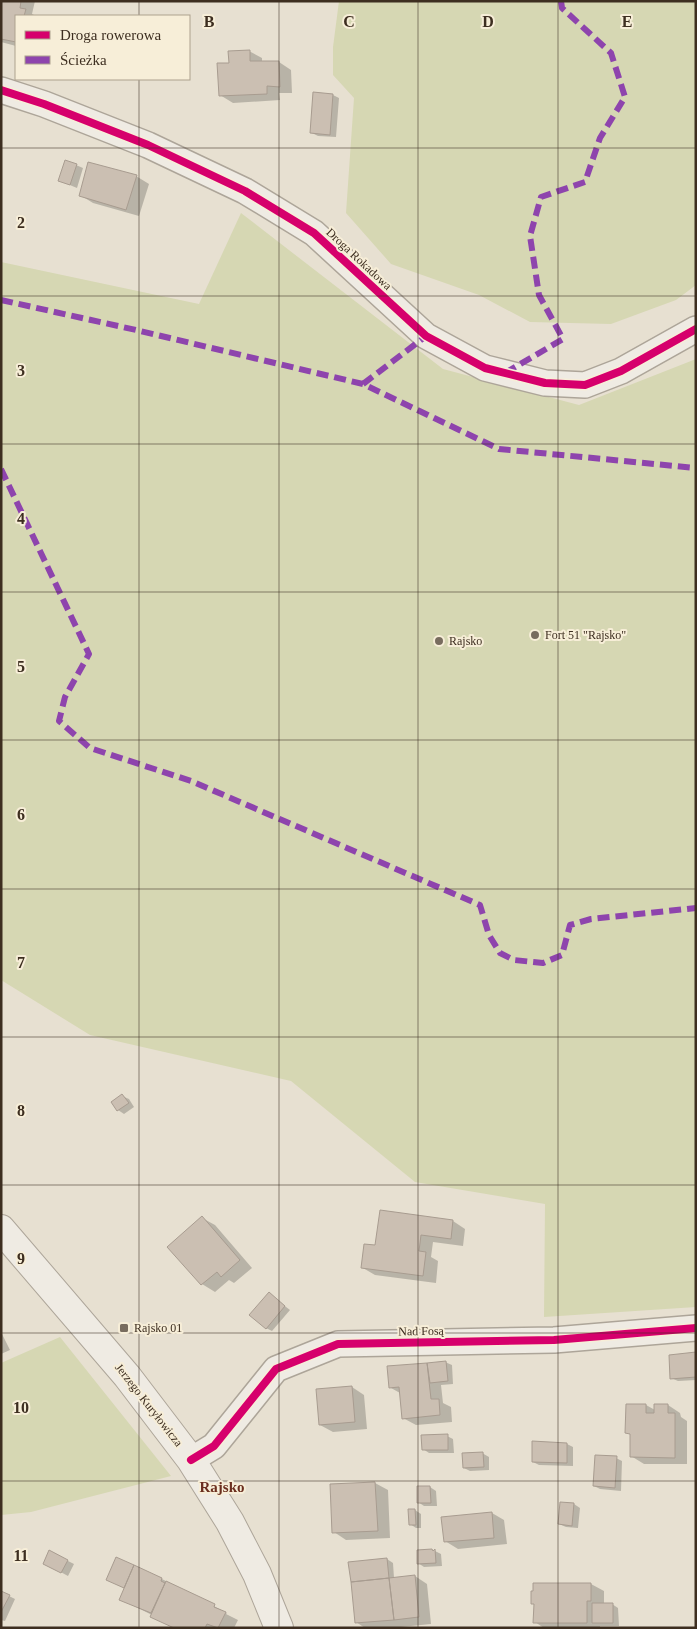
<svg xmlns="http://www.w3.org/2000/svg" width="697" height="1629" viewBox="0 0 697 1629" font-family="Georgia,serif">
<rect width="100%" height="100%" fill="#e7e0d1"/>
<path fill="#d6d7b3" d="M339 1H696V285L676 300 611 324 530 322 479 295 391 264 346 213 354 98 333 75V47Z
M241 213 443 369 579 405 696 359V1307L544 1317 545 1204 415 1182 291 1081 90 1035 1 980V262L199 304Z
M60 1337 171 1476 31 1512 1 1515V1363Z"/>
<path fill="#0003" d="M1 1H35L32 14 36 16H16V46L1 42Z
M249 51 262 58V62H279L291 70 292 93H279L280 100 233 103 220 95 231 64Z
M333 95 339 98 336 137 318 136 312 133Z
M76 165 83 168 77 188 60 181Z
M136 176 149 184 139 216 93 203 80 195Z
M122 1096 129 1099 134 1107 124 1114 118 1110Z
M202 1218 215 1225 252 1268 234 1283 229 1280 215 1292 202 1284 169 1247Z
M453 1221 465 1229 463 1246 433 1242 431 1257 438 1261 436 1283 375 1275 363 1268 376 1246Z
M269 1294 290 1310 272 1331 266 1328Z
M1 1332 10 1350 1 1354Z
M696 1354V1380L678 1381 671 1378Z
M445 1362 452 1365 453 1384 441 1385 443 1403 451 1407 452 1422 416 1425 403 1418 400 1393 391 1388 427 1364Z
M352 1387 364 1395 367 1429 333 1432 320 1425Z
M646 1405 655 1410 668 1405 680 1413 681 1417 687 1421V1464H644L631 1456V1435L627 1432Z
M447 1436 453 1439 454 1453H429L423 1449Z
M533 1442 567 1444 573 1447V1466L539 1465 533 1462Z
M482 1453 489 1457V1470L470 1471 464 1468Z
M616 1458 622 1461 621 1491 600 1489 594 1486Z
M375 1483 388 1490 390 1538 346 1540 334 1532Z
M418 1487H430L436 1491 437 1506H424L418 1502Z
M562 1503 574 1504 580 1508 578 1528 566 1527 559 1524Z
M415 1510 421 1514V1528H416L410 1524Z
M492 1513 504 1520 507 1544 458 1549 445 1541Z
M418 1551H435L441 1554 442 1566 424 1567 418 1563Z
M50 1552 74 1564 68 1576 44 1563Z
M117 1559 162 1579 227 1613 226 1614 238 1620 234 1628H174L151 1616 152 1615 120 1599 125 1588 108 1580Z
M387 1559 393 1563 394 1578 415 1576 427 1584 431 1624 391 1628H365L356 1622Z
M534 1584H591L604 1591V1604H612L618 1608 619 1626H600V1628H544L535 1622V1605L532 1603Z
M1 1592 15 1599 5 1621 1 1620Z"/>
<path fill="#cbbfb2" stroke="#a89c90" d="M1 1H21L20 8 26 9 24 16H16V42L1 39Z
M250 50V61H279L280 87 267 86V94L219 96 217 63H229L228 51Z
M313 92 333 94 330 135 310 133Z
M65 160 77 164 70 185 58 181Z
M88 162 137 175 126 210 79 196Z
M122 1094 129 1103 117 1111 111 1102Z
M380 1210 453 1220 451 1239 421 1235 419 1251 426 1252 423 1276 361 1268 364 1244 375 1245Z
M202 1216 240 1260 221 1277 217 1272 201 1285 167 1247Z
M269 1292 285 1306 266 1329 249 1315Z
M696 1352V1377L670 1379 669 1355Z
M446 1361 448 1381 430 1383 427 1363Z
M427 1363 431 1399H439L440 1415 402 1419 399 1387 389 1388 387 1366Z
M352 1386 355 1422 319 1425 316 1389Z
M626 1404H646V1413H654V1404H668V1413H675V1458L630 1457V1434L625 1433Z
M448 1434V1450H422L421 1435Z
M532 1441 567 1443V1463L532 1462Z
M483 1452 484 1467 463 1468 462 1453Z
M595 1455 617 1456 615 1488 593 1486Z
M375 1482 378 1531 332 1533 330 1484Z
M417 1486H430L431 1503H417Z
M560 1502 574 1503 572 1526 558 1524Z
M408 1509H415L416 1525H409Z
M492 1512 494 1538 444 1542 441 1517Z
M432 1549 433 1551 435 1549 436 1563 417 1564V1550Z
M49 1550 68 1560 61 1573 43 1564Z
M116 1557 134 1565 124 1588 106 1580Z
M387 1558 389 1578 351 1582 348 1562Z
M134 1565 162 1578 161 1581 165 1583 151 1613 119 1600Z
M415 1575 419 1617 394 1620 389 1578Z
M389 1578 394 1620 355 1623 351 1582Z
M166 1581 215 1604 214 1607 226 1612 218 1628 207 1624 205 1628H174L150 1617Z
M533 1583H591V1601H587V1623H533L534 1604H531V1591H533Z
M1 1591 10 1595 1 1612Z
M592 1603H613V1623H592Z"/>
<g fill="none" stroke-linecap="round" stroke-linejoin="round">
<defs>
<path id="minor" d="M1 90 44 104 148 145 245 191 314 233 426 336 485 368 545 383 585 385 621 371 696 329
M191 1460 214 1446 276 1369 338 1344 554 1340 696 1328"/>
<path id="tertiary" d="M1 1229 127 1376 191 1460 230 1522 257 1574 279 1628"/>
</defs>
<use href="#minor" stroke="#ada599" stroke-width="28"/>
<use href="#tertiary" stroke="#ada599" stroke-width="30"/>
<use href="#minor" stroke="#efebe3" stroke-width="25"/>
<use href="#tertiary" stroke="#efebe3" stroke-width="28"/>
<path stroke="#8e44ad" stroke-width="6" stroke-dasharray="12 6" stroke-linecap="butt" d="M1 300 136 330 363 384 499 449 696 468
M505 373 563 339 539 295 530 236 541 197 585 182 600 138 625 97 611 53 562 8 561 1
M363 384 426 336
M1 469 89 654 65 697 59 721 90 748 191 781 480 905 489 935 500 953 514 960 543 963 562 955 570 925 591 919 696 908"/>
<defs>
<path id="cycleway" d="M1 90 44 104 148 145 245 191 314 233 426 336 485 368 545 383 585 385 621 371 696 329
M191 1460 214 1446 276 1369 338 1344 554 1340 696 1328"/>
</defs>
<use href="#cycleway" stroke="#f7eed8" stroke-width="11"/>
<use href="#cycleway" stroke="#d6006c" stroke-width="8"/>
</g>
<path fill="none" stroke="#3d2e20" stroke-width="1" stroke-opacity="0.55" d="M139 1V16M279 1V1628M418 1V1628M558 1V1628M139 79V1628M1 148H696M1 296H696M1 444H696M1 592H696M1 740H696M1 889H696M1 1037H696M1 1185H696M1 1333H696M1 1481H696"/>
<g fill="#786c5e" stroke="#f7eed8" stroke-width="2">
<circle cx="535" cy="635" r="5"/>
<circle cx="439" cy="641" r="5"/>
<rect x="119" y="1323" width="10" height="10" rx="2.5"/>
</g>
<g text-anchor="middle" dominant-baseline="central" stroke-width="4" stroke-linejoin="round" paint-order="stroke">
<g font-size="12" fill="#3d2e20" stroke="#f7eed8">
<text transform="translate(359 259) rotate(43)">Droga Rokadowa</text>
<text transform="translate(421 1331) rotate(-1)">Nad Fosą</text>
<text transform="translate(149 1405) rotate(52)">Jerzego Kuryłowicza</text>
</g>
<g font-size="12" fill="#3d2e20" stroke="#f7eed8" text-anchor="start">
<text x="545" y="635">Fort 51 "Rajsko"</text>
<text x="449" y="641">Rajsko</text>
<text x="134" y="1328">Rajsko 01</text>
</g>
<g font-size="15" font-weight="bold" fill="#6b2e1e" stroke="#f7eed8">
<text x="222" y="1487">Rajsko</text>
</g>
</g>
<g font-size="16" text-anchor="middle" font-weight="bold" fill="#3d2e20" stroke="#f7eed8" stroke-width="4" stroke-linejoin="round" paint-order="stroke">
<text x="209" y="27">B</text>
<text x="349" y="27">C</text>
<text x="488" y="27">D</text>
<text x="627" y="27">E</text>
<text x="21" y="228">2</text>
<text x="21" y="376">3</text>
<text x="21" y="524">4</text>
<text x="21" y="672">5</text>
<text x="21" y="820">6</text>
<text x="21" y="968">7</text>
<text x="21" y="1116">8</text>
<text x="21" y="1264">9</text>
<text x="21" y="1413">10</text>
<text x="21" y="1561">11</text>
</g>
<rect width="697" height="1629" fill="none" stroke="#3d2e20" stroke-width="5"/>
<rect x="15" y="15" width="175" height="65" fill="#f7eed8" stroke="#ada18e"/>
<rect x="25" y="31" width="25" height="8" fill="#d6006c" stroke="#ada18e"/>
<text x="60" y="40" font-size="15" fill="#3d2e20">Droga rowerowa</text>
<rect x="25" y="56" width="25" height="8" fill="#8e44ad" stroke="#ada18e"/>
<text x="60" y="65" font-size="15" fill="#3d2e20">Ścieżka</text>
</svg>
